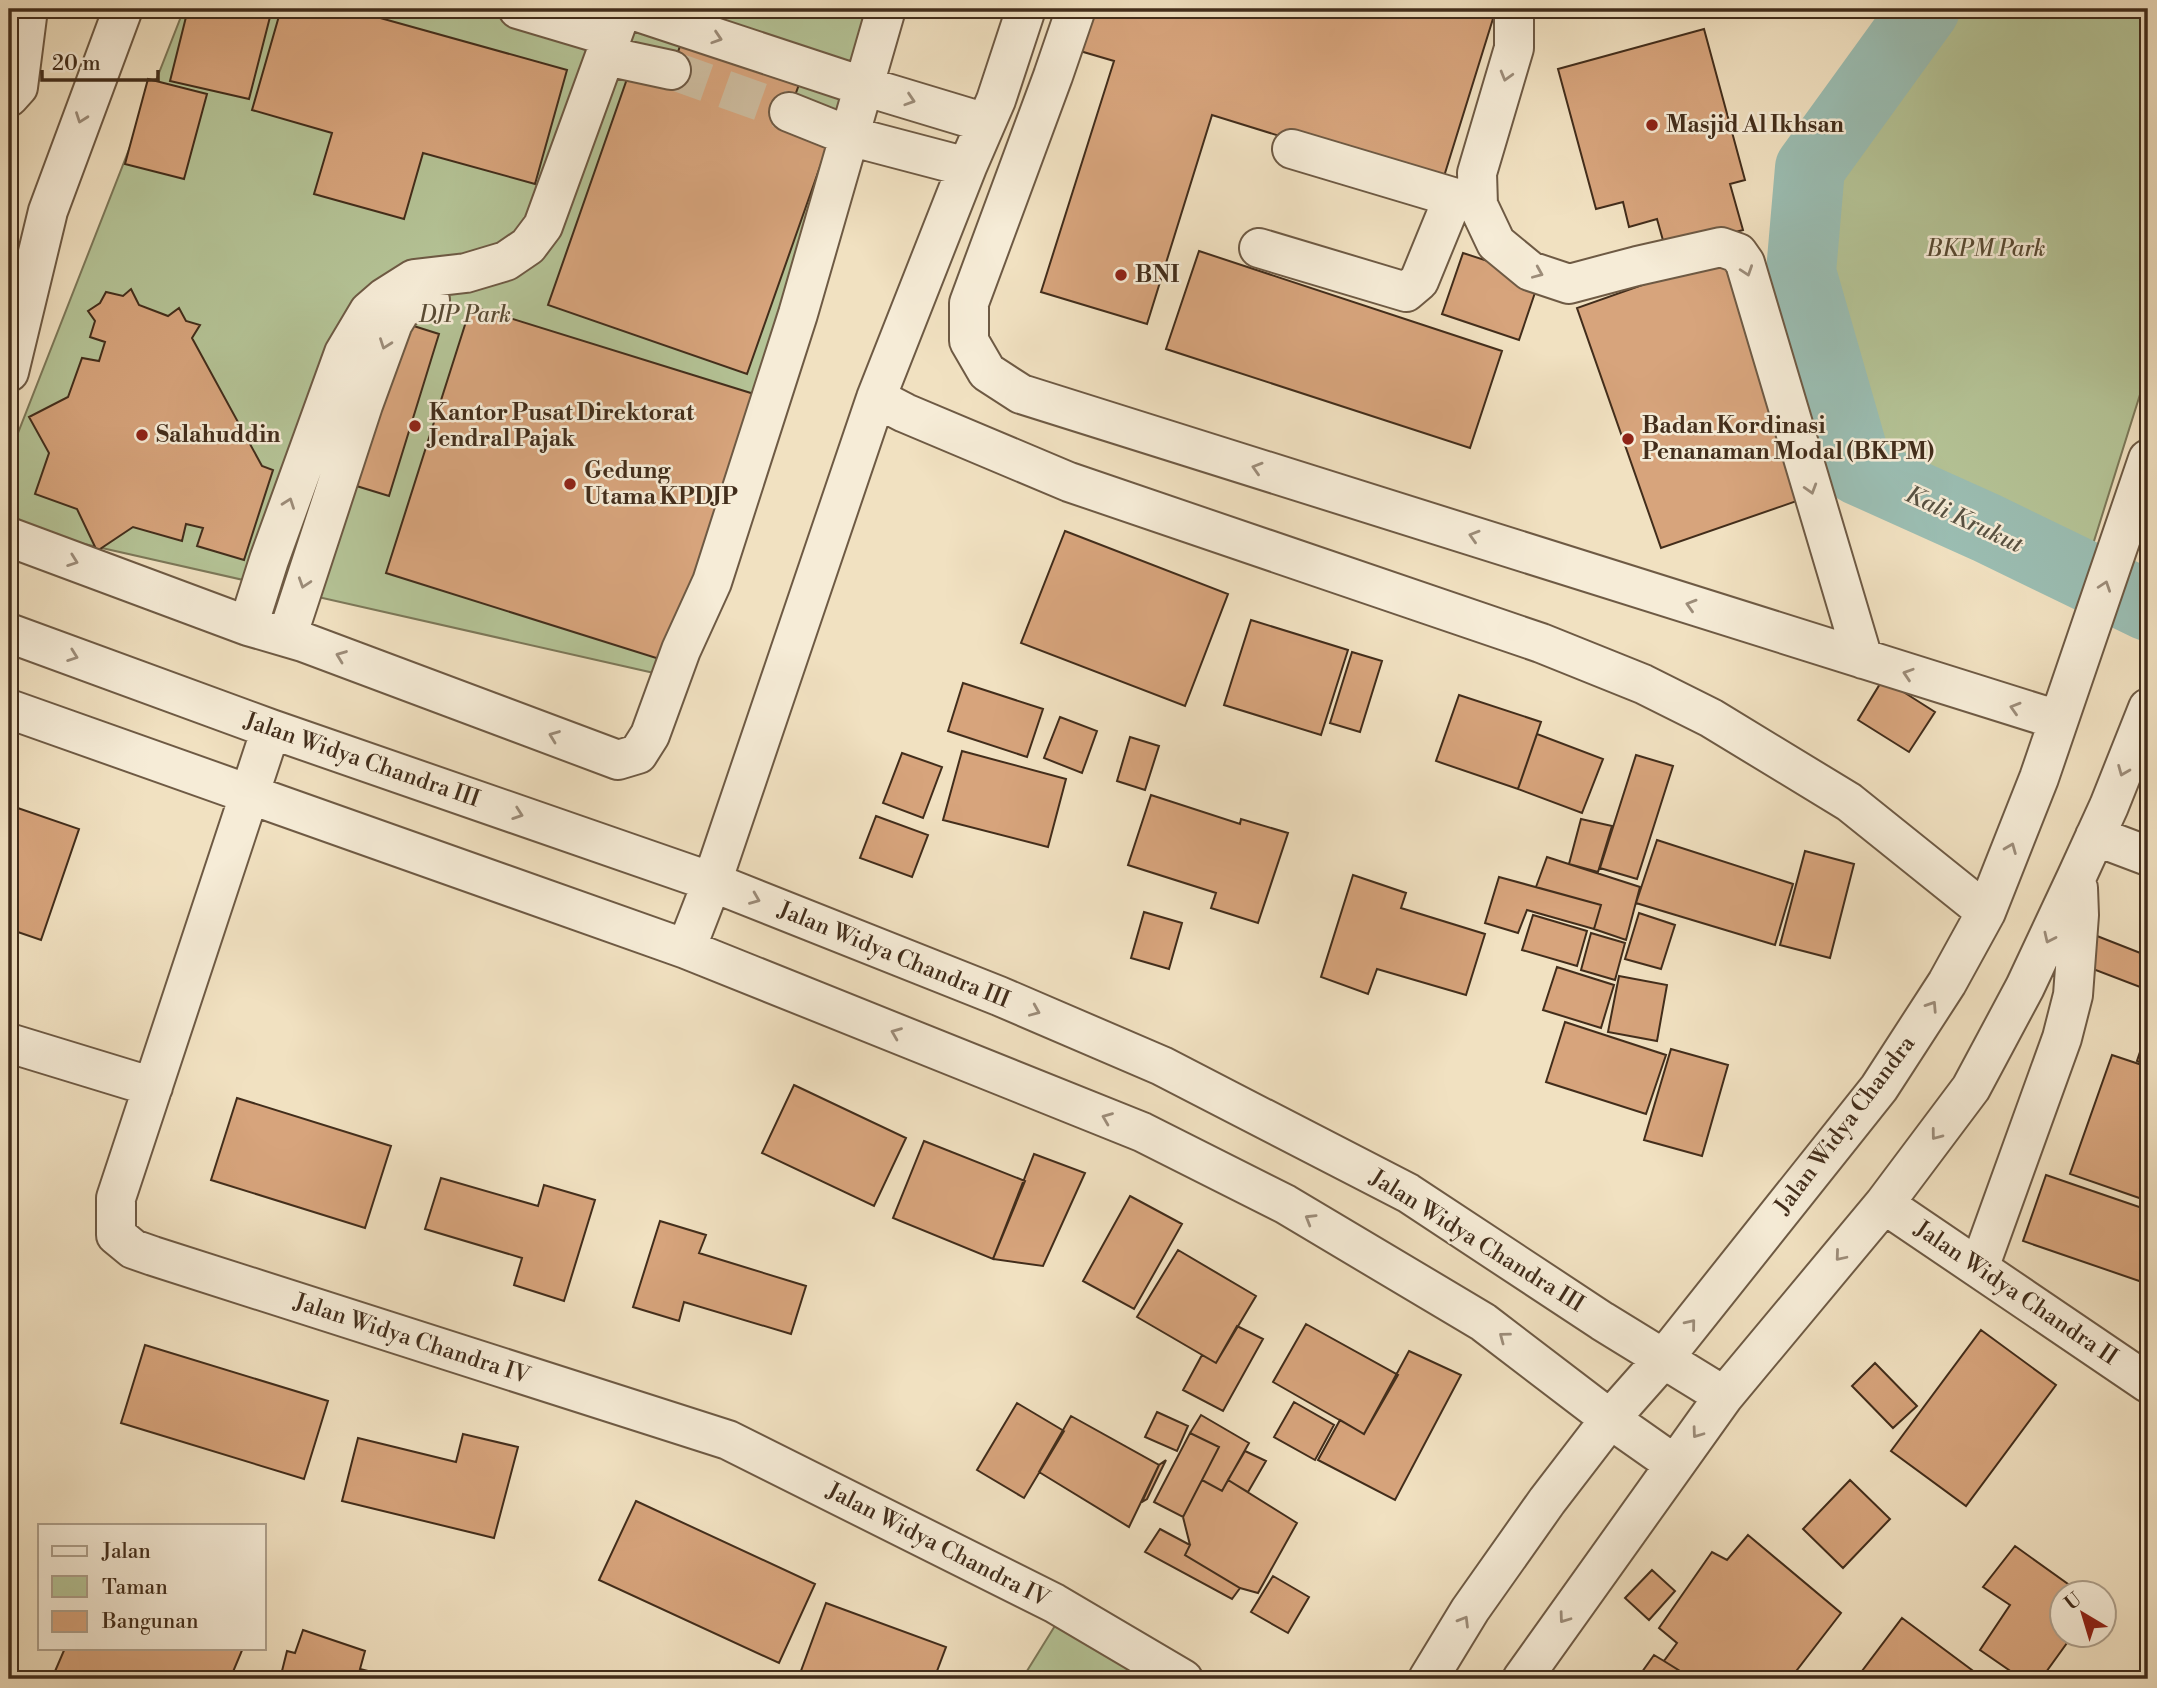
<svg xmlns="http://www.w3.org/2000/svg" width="2157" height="1688" viewBox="0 0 2157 1688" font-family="'Libre Bodoni',serif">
<rect width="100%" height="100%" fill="#f1e1c1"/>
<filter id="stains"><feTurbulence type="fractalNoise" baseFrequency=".00286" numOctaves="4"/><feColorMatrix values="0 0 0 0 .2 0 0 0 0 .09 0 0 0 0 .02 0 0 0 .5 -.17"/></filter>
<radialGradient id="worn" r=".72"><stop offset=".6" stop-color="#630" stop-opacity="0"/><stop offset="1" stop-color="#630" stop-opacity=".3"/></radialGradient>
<path fill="#b5c497" stroke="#7c7859" stroke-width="2" d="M184 9H906L663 675 9 527V456Z
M1953 9H2148V369L2089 557 1874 458 1822 269 1828 176Z
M1061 1616 1165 1679H1022Z"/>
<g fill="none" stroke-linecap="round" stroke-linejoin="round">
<path stroke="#9bbeb3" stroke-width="70" d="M1925 9 1810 168 1801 272 1858 470 1987 528 2148 606"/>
</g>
<path fill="#d7a47c" stroke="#422d1b" stroke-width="2" d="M188 9H238L270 17 249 99 170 81Z
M281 9H348L567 70 535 184 423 153 404 219 314 194 332 133 252 110Z
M1093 9H1496L1441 186 1212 115 1147 324 1041 292 1114 61 1080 51Z
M1704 29 1745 180 1730 184 1743 230 1666 251 1657 219 1629 227 1623 202 1596 209 1558 69Z
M684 35 802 76 783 129 828 144 747 374 548 305 628 76 665 88Z
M148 79 207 94 184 179 125 164Z
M1199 251 1502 351 1470 448 1166 349Z
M1463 253 1540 278 1519 340 1442 314Z
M1730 254 1814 495 1661 548 1577 308Z
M131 289 139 305 168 316 179 308 186 321 200 325 192 338 262 466 273 470 244 560 197 546 203 528 186 524 182 541 133 527 97 551 77 509 35 494 49 453 29 417 68 397 82 358 99 361 105 342 90 337 95 321 88 311 100 303 106 292 123 296Z
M471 306 754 394 669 662 386 573Z
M401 322 439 334 389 496 350 484Z
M1065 531 1228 594 1185 706 1021 643Z
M1251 620 1348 650 1321 735 1224 705Z
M1352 652 1382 661 1360 732 1330 723Z
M1883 679 1935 712 1909 752 1858 720Z
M963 683 1043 709 1027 757 948 731Z
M1459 695 1541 722 1518 789 1436 761Z
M1060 717 1097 731 1082 773 1044 758Z
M1537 734 1603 759 1582 813 1518 789Z
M1130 737 1159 746 1145 790 1117 781Z
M962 751 1066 779 1048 847 943 820Z
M902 753 942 767 923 818 883 803Z
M1636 755 1673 766 1637 879 1600 868Z
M1151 795 1240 824 1241 819 1288 833 1258 923 1211 908 1216 893 1128 865Z
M9 805 79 829 41 940 9 929Z
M876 816 928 835 912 877 860 858Z
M1581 819 1612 826 1598 872 1569 864Z
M1657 840 1793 884 1775 945 1636 903Z
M1805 851 1854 864 1830 958 1780 945Z
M1547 857 1640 887 1626 940 1594 929 1601 905 1536 887Z
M1353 875 1406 893 1401 908 1485 934 1466 995 1377 969 1368 994 1321 977Z
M1499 877 1601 905 1594 929 1527 910 1518 933 1485 923Z
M1144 912 1182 923 1169 969 1131 958Z
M1639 913 1675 925 1661 969 1625 959Z
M1533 915 1587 931 1577 966 1522 950Z
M1591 933 1625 943 1615 980 1581 970Z
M2097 936 2148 956V990L2085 966Z
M1557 967 1614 985 1601 1028 1543 1010Z
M1619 976 1667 985 1657 1041 1608 1032Z
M1565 1022 1666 1055 1646 1114 1546 1082Z
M2148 1028V1065L2137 1061Z
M1671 1049 1728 1065 1702 1156 1644 1140Z
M2112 1055 2148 1067V1201L2070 1174Z
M794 1085 906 1138 874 1206 762 1153Z
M237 1098 391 1146 365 1228 211 1180Z
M924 1141 1025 1181 993 1259 893 1218Z
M1034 1154 1085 1173 1043 1266 993 1259Z
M2046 1175 2148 1210V1284L2023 1241Z
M441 1178 538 1206 544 1185 595 1200 564 1301 514 1285 522 1258 425 1229Z
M1130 1196 1182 1224 1134 1309 1083 1281Z
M660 1221 706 1235 699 1253 806 1286 791 1334 684 1302 679 1321 633 1307Z
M1178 1250 1256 1296 1216 1363 1137 1317Z
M1306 1324 1398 1375 1364 1434 1273 1382Z
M1237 1326 1263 1339 1223 1411 1183 1390 1202 1355 1216 1363Z
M1981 1330 2056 1385 1966 1506 1891 1451Z
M145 1345 328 1401 304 1479 121 1423Z
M1409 1351 1461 1375 1395 1500 1318 1460 1340 1420 1364 1434Z
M1875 1363 1917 1406 1893 1428 1852 1386Z
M1294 1402 1334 1425 1315 1460 1274 1437Z
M1017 1403 1064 1431 1024 1498 977 1470Z
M1157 1412 1188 1426 1177 1451 1145 1437Z
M1201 1415 1249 1443 1222 1491 1202 1480 1219 1447 1190 1433Z
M1071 1416 1159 1465 1129 1527 1039 1472Z
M1190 1433 1219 1447 1183 1517 1154 1502Z
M463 1434 518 1447 494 1538 342 1501 358 1438 456 1462Z
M1245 1451 1266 1461 1248 1492 1228 1480Z
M1166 1460 1147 1499 1142 1502 1159 1465Z
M1202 1480 1222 1491 1228 1480 1297 1523 1258 1593 1240 1588 1185 1555 1190 1545 1183 1517Z
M1850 1480 1890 1519 1843 1568 1803 1529Z
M636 1501 815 1584 779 1663 599 1580Z
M1160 1529 1190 1545 1185 1555 1240 1588 1232 1599 1145 1552Z
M1748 1535 1841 1613 1790 1679 1777 1673 1773 1679H1693L1664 1661 1677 1643 1659 1628 1712 1552 1727 1560Z
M2015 1546 2082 1594H2062V1636H2072L2041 1679H2022L1980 1650 2010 1605 1983 1587Z
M1652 1570 1675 1591 1649 1620 1625 1598Z
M1273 1576 1309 1597 1288 1633 1251 1612Z
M826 1603 946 1647 934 1679H798Z
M1902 1618 1984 1679H1856Z
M303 1630 365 1651 360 1669 400 1679H280L287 1651 295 1653Z
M65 1648H243L230 1679H62L53 1676Z
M1654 1655 1664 1661 1693 1679H1637Z"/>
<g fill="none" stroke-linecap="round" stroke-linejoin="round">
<path stroke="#cebda0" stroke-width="38" stroke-dasharray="38 19" stroke-linecap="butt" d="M671 70 789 112"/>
<defs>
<path id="minor" d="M518 9 612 37
M622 9 543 226 528 246 506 261 466 273 414 279 384 298 369 311 344 353 269 560 248 626 303 642 618 760 638 754 650 735 681 650 712 582 798 314 886 9
M629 9 847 81 986 123
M1076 9 1053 76 969 303V341L987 372 1021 394 2058 720
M1514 9V48L1477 173 1478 205 1496 243 1530 271 1569 284 1637 266 1721 247 1738 253 1745 263 1863 659
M606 56 671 70
M9 97 18 87 28 9
M789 112 849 136 967 167
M1292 149 1476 204
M1259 248 1406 292 1419 281 1453 198
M9 372 48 211 123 9
M876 398 905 413 1069 482 1541 643 1643 684 1711 718 1849 802 1986 912
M9 537 248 626
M9 633 271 729 712 882 999 996 1162 1066 1408 1193 1602 1321 1724 1396
M287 637 363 405 393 323 401 310 412 303 430 300
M9 709 686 949 1142 1132 1285 1204 1483 1322 1610 1419 1674 1464
M271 729 116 1198V1235L133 1249 153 1256 728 1440 1054 1603 1183 1679
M2095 836 2148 856
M686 949 712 882 876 398 967 167 996 100 1026 9
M9 1043 153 1087
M1884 1204 2148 1383
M1979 1268 2062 1038 2073 995 2079 915 2078 888
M1428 1679 1470 1610 1547 1501 1610 1419 1664 1358 1879 1088 1947 983 1986 912 2039 778 2148 459
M1522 1679 1724 1396 1884 1204 1971 1088 2025 987 2077 876 2109 806 2148 708"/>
</defs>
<use href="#minor" stroke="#6e5a44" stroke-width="42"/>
<use href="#minor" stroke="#f6ecd7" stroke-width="38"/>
</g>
<defs><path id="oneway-chevron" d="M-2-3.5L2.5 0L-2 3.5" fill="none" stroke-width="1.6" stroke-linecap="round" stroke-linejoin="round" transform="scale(1.75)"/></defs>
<g stroke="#9c8c79">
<use href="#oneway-chevron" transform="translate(717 38) rotate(18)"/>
<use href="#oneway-chevron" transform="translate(1506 76) rotate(106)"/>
<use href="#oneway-chevron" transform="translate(910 100) rotate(18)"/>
<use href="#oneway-chevron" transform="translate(81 118) rotate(110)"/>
<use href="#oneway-chevron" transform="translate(1747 271) rotate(71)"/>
<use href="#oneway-chevron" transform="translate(1538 273) rotate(23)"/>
<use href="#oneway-chevron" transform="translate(385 344) rotate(110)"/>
<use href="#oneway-chevron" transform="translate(1257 468) rotate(-163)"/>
<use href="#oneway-chevron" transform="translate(1811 489) rotate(73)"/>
<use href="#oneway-chevron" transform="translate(289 503) rotate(-70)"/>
<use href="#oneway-chevron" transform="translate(1474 536) rotate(-163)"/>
<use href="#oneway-chevron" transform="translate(73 561) rotate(20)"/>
<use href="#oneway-chevron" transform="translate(304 583) rotate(108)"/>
<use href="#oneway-chevron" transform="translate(2105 586) rotate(-71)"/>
<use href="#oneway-chevron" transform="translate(1691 605) rotate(-163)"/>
<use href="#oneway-chevron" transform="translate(73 656) rotate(20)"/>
<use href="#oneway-chevron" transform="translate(341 656) rotate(-159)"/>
<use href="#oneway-chevron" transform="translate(1908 674) rotate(-162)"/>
<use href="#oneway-chevron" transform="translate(2015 708) rotate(-163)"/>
<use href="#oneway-chevron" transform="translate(554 736) rotate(-159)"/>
<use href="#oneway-chevron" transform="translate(2123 771) rotate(112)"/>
<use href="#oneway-chevron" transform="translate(518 814) rotate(19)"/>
<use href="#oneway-chevron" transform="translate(2011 848) rotate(-68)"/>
<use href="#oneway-chevron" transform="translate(755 899) rotate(22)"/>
<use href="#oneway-chevron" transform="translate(2049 938) rotate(115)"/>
<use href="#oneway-chevron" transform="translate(1932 1006) rotate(-57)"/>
<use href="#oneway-chevron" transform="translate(1035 1011) rotate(23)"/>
<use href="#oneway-chevron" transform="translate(896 1033) rotate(-158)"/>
<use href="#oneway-chevron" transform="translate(1107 1118) rotate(-158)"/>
<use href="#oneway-chevron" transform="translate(1936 1135) rotate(127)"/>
<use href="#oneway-chevron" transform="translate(1310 1219) rotate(-149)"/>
<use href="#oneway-chevron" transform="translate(1840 1256) rotate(130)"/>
<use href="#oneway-chevron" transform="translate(1691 1324) rotate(-51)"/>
<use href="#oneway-chevron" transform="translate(1504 1337) rotate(-143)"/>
<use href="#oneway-chevron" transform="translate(1697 1433) rotate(126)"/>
<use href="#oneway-chevron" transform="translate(1564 1618) rotate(126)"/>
<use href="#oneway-chevron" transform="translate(1464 1621) rotate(-59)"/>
</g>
<g fill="#8f2418" stroke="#f6ecd7" stroke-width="2.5">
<circle cx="1652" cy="125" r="7"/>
<circle cx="1121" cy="275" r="7"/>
<circle cx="415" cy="426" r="7"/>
<circle cx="142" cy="435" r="7"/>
<circle cx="1628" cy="439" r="7"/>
<circle cx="570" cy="484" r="7"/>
</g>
<g text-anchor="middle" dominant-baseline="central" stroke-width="5" stroke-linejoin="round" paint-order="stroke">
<g font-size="23" font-weight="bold" fill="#422d1b" stroke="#f6ecd7" text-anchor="start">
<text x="1666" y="125">Masjid Al Ikhsan</text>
<text x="1135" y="275">BNI</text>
<text x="429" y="413">Kantor Pusat Direktorat<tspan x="429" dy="26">Jendral Pajak</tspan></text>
<text x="1642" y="426">Badan Kordinasi<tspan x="1642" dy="26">Penanaman Modal (BKPM)</tspan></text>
<text x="156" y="435">Salahuddin</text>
<text x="584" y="471">Gedung<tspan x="584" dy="26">Utama KPDJP</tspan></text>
</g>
<g font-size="23" font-style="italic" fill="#594b34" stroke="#f6ecd7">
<text x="1986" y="249">BKPM Park</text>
<text x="465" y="315">DJP Park</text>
</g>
<g font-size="23" fill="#422d1b" stroke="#f6ecd7">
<text transform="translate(362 760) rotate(19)">Jalan Widya Chandra III</text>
<text transform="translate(894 955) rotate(22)">Jalan Widya Chandra III</text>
<text transform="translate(1845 1125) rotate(-53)">Jalan Widya Chandra</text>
<text transform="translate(1477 1241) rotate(32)">Jalan Widya Chandra III</text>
<text transform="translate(2016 1293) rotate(34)">Jalan Widya Chandra II</text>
<text transform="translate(412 1339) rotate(18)">Jalan Widya Chandra IV</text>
<text transform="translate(938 1545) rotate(27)">Jalan Widya Chandra IV</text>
</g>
<g font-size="24" font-style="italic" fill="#585141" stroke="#f6ecd7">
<text transform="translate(1964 520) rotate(25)">Kali Krukut</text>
</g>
</g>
<rect width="2157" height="1688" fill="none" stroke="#f1e1c1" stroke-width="35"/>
<rect x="10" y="10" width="2136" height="1667" fill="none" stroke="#422d1b" stroke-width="3.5"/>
<rect x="18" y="18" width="2122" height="1653" fill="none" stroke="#422d1b" stroke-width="2"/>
<rect x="38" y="1524" width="228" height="126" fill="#f6ecd7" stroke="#aea08c" stroke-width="2"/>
<rect x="52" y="1546" width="35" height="10" fill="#f6ecd7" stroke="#aea08c" stroke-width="2"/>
<text x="102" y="1558" font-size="21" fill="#422d1b">Jalan</text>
<rect x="52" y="1576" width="35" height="21" fill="#b5c497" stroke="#aea08c" stroke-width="2"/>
<text x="102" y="1594" font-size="21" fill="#422d1b">Taman</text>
<rect x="52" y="1611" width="35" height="21" fill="#d7a47c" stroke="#aea08c" stroke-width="2"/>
<text x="102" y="1628" font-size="21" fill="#422d1b">Bangunan</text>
<g transform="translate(2083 1614) rotate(322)"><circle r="33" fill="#f6ecd7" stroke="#aea08c" stroke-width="2"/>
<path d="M0-5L12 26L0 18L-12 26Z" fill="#8f2418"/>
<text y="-10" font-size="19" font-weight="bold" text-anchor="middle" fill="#422d1b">U</text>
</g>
<path d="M42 70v10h116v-10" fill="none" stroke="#422d1b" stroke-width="3.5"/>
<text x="52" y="70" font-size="21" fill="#422d1b" stroke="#f6ecd7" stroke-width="5" paint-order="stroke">20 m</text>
<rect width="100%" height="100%" filter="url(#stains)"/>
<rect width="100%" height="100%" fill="url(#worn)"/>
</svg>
